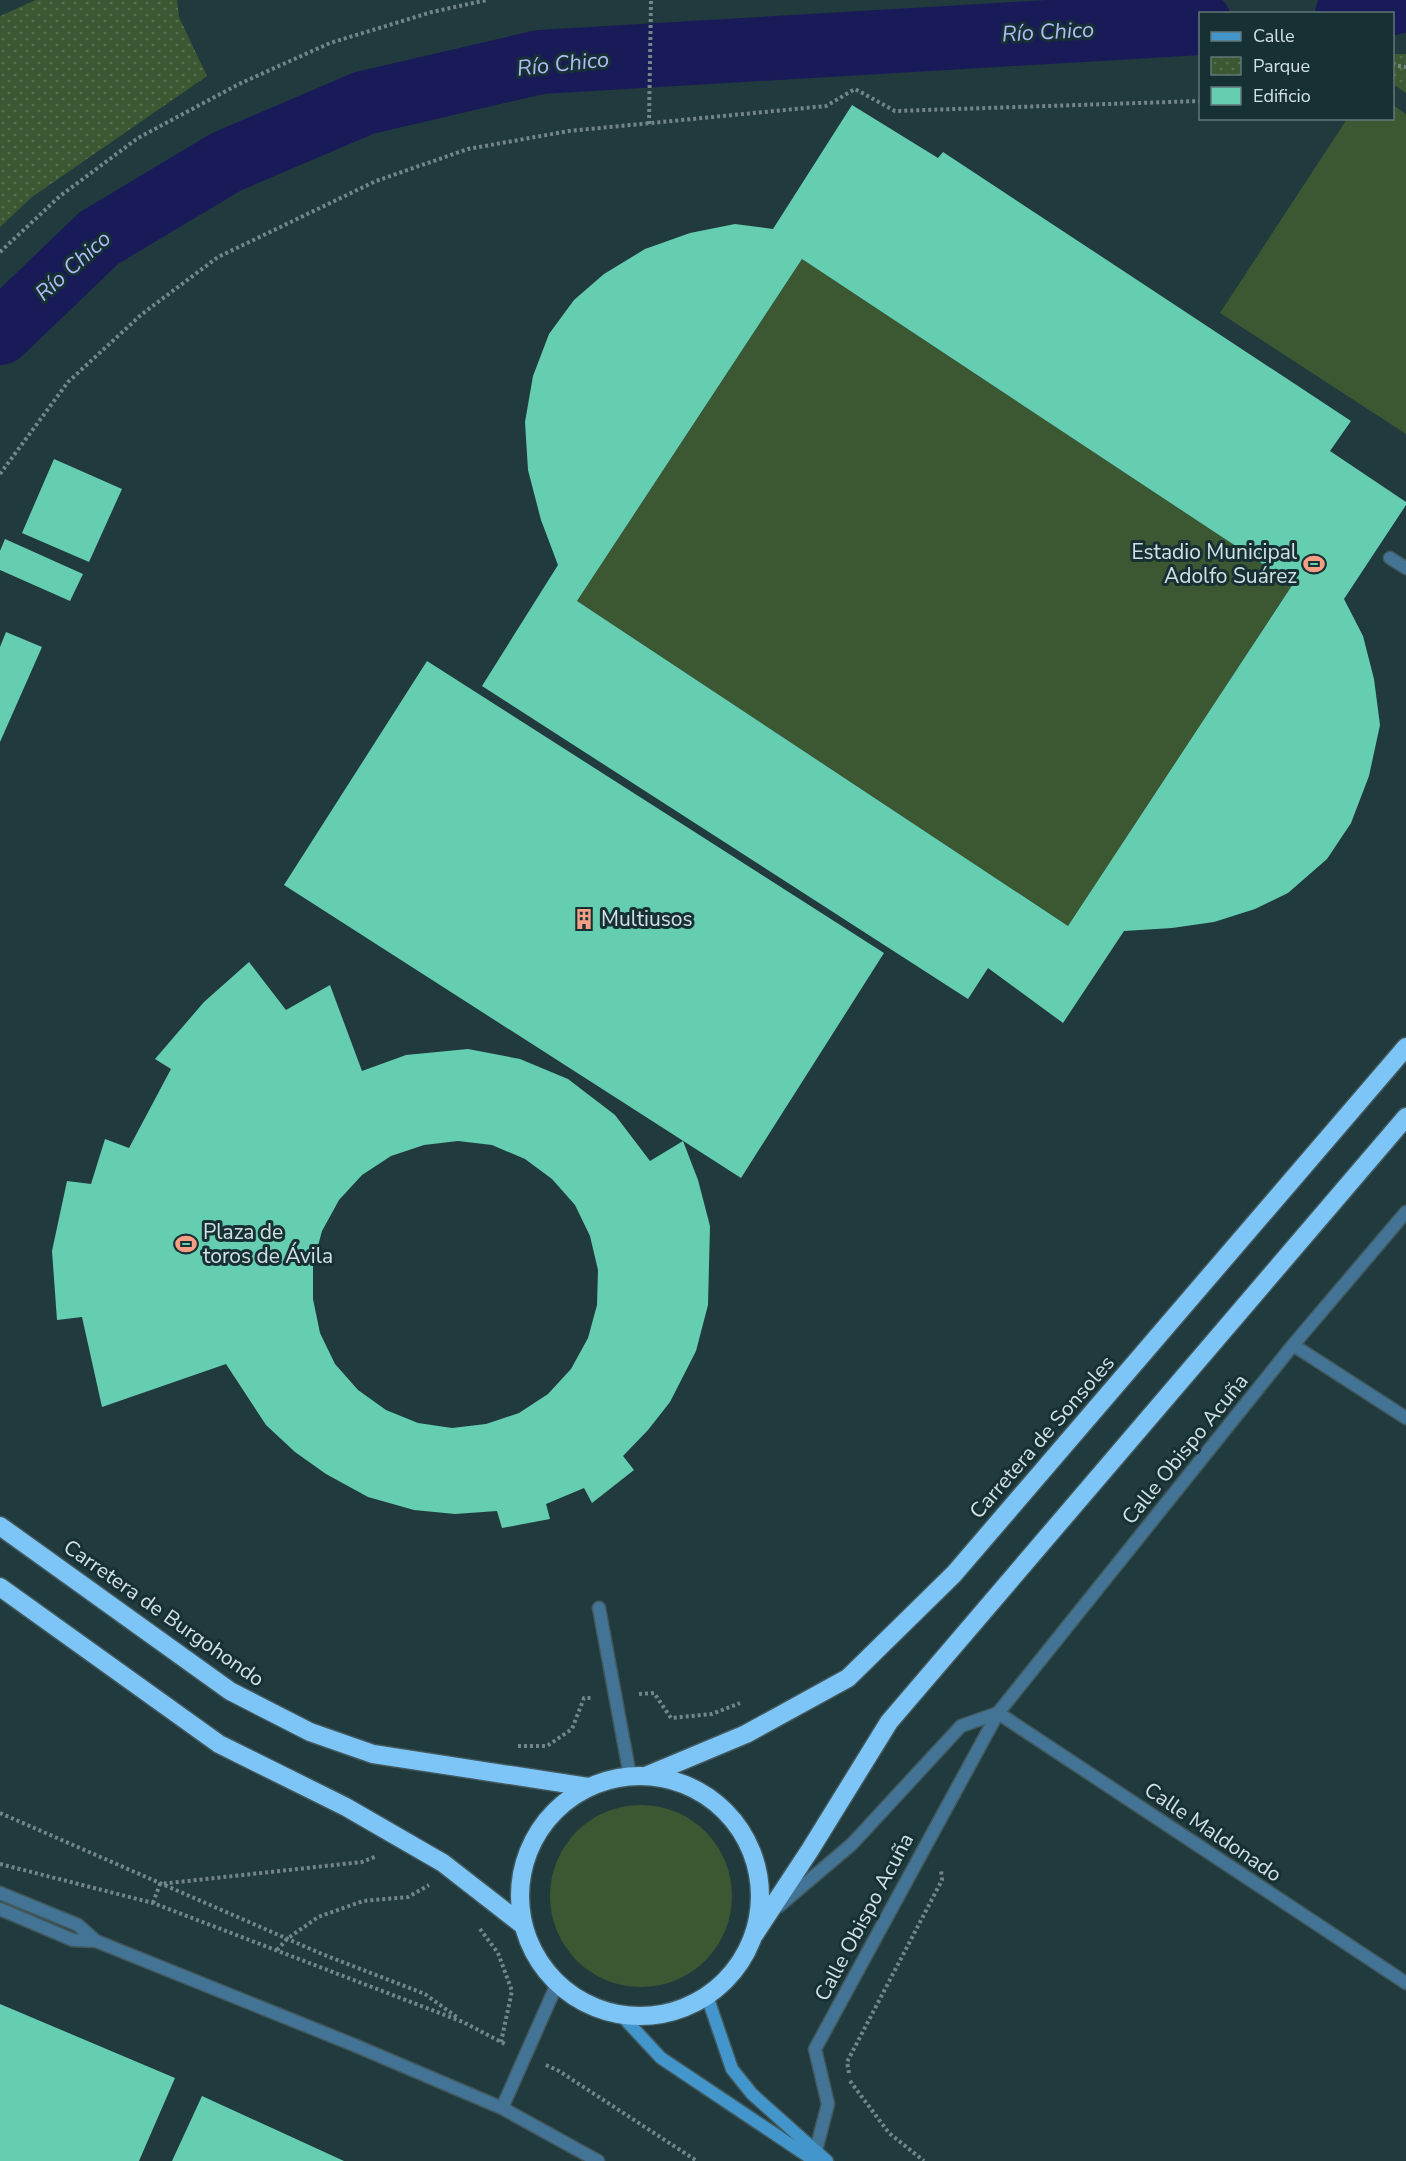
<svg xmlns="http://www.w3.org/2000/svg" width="1406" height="2161" viewBox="0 0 1406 2161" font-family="'Nunito Sans',sans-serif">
<defs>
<pattern id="park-dots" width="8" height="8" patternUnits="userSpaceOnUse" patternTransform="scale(1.5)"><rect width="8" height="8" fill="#3c5833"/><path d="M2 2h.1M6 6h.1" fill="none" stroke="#577050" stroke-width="1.8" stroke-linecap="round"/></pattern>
</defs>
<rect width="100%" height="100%" fill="#213a3e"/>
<path fill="#3c5833" d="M1393 105 1406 114V434L1220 313 1347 119 1392 118Z
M802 259 1293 584 1068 926 577 601Z
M550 1896a91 91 0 1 1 182 0a91 91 0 1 1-182 0Z"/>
<path fill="url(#park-dots)" d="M36 0H177L179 17 207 76 32 197 0 227V16Z
M1393 54H1406V93L1393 84Z"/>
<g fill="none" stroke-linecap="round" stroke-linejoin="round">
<path stroke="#191b58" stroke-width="64" d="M1347 14 1404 0
M0 333 99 238 226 162 364 103 540 62 1200 23"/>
</g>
<path fill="#65ceb0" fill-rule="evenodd" d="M852 105 938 158 943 152 1351 421 1330 451 1406 502V505L1344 599 1363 636 1374 679 1380 725 1369 776 1351 823 1327 859 1288 893 1255 909 1214 922 1172 928 1124 931 1063 1023 988 968 968 999 482 686 558 565 541 520 528 470 525 422 533 376 549 334 574 300 604 274 645 249 690 233 735 224 773 229ZM802 259 1293 584 1068 926 577 601Z
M54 459 122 489 89 562 22 533Z
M5 539 83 574 70 601 0 570V551Z
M6 632 42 647 0 742V647Z
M427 661 884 953 741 1178 284 885Z
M249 962 286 1010 330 985 362 1071 406 1055 468 1049 520 1059 568 1079 615 1115 650 1161 683 1141 698 1180 710 1226 708 1305 696 1351 670 1402 648 1430 623 1456 634 1470 592 1503 584 1488 546 1504 550 1519 502 1528 497 1511 455 1514 414 1510 368 1497 326 1474 295 1452 266 1425 226 1364 102 1407 82 1317 57 1320 52 1251 67 1181 91 1184 105 1139 129 1148 171 1069 155 1059 204 1002ZM458 1141 492 1145 525 1159 552 1179 575 1205 590 1236 598 1270 597 1305 588 1338 571 1369 548 1394 519 1413 486 1424 452 1428 418 1423 386 1410 358 1390 335 1364 320 1333 313 1299V1264L322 1231 339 1200 362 1175 391 1156 424 1145Z
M0 2004 175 2078 139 2161H0Z
M202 2096 344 2161H172Z"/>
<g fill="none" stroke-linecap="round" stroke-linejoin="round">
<defs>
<path id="lane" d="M1390 558 1406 568
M599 1608 630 1776
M0 1893 78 1925 96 1941
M0 1909 73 1940 96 1941 354 2045 502 2108 598 2161
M502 2108 557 1984"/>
<path id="street" d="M1293 1345 1406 1418
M998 1713 1406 1983
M779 1906 852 1844 961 1726 998 1713
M816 2150 828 2104 815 2049 998 1713 1293 1345 1406 1212"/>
<path id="secondary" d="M707 1996 732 2069 752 2094 827 2161
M621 2015 661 2058 815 2161"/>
<path id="highway" d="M0 1526 230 1691 310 1732 373 1754 588 1787
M0 1587 219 1744 346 1807 443 1863 524 1926
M648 1775 746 1734 848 1678 954 1574 1406 1047
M520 1896a120 120 0 1 1 240 0a120 120 0 1 1-240 0Z
M754 1935 810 1850 889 1722 1406 1117"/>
</defs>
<use href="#lane" stroke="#41585c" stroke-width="15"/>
<use href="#street" stroke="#41585c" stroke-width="15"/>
<use href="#secondary" stroke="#41585c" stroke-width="15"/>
<use href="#highway" stroke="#41585c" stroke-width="21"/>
<path stroke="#728689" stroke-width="4" stroke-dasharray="3 3" stroke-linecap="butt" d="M1392 65 1406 67
M649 124 651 0
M0 252 60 196 138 138 239 84 330 43 432 12 487 0
M0 474 68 382 142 314 218 257 376 181 468 149 569 131 826 106 855 89 895 111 1200 101
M639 1694 654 1693 671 1718 712 1714 740 1703
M518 1746H547L572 1729 584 1698H592
M0 1813 322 1954 425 1994 458 2018
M0 1864 153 1903 463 2022 505 2044
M153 1903 160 1884 362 1862 377 1856
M480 1929 498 1953 512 1991 501 2042
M277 1950 287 1939 318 1917 363 1901 408 1897 429 1885
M546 2065 559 2071 697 2161
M849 2073 847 2062 942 1880 941 1870
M850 2081 889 2133 924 2161"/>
<use href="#lane" stroke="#437496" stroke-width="12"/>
<use href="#street" stroke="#437496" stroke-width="12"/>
<use href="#secondary" stroke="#4396cc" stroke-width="12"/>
<use href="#highway" stroke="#7ec5f7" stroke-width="18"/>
</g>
<defs>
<symbol id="stadium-bare" viewBox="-9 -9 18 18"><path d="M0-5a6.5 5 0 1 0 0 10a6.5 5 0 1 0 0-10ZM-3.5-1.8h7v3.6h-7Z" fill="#f49e86" stroke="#163033" stroke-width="2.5" paint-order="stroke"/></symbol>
<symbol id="building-bare" viewBox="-9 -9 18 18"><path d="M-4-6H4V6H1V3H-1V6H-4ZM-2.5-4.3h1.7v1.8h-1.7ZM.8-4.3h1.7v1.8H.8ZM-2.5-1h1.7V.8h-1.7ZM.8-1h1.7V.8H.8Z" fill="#f49e86" stroke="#163033" stroke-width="2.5" paint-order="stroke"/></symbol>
</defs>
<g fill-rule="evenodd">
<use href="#stadium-bare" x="1299" y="549" width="30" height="30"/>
<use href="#building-bare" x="569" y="904" width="30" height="30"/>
<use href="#stadium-bare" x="171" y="1229" width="30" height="30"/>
</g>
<g text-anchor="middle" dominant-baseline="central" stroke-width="6" stroke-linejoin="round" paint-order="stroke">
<g font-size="21" fill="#d2e1e3" stroke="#163033" text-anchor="start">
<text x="1297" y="552" text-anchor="end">Estadio Municipal<tspan x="1297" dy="24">Adolfo Suárez</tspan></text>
<text x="601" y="919">Multiusos</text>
<text x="203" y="1232">Plaza de<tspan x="203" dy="24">toros de Ávila</tspan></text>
</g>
<g font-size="21" fill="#d2e1e3" stroke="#163033">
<text transform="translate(1042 1437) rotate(-49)">Carretera de Sonsoles</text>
<text transform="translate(1185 1449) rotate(-51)">Calle Obispo Acuña</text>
<text transform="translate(164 1613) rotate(35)">Carretera de Burgohondo</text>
<text transform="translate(1213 1832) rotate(34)">Calle Maldonado</text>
<text transform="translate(864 1917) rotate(-62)">Calle Obispo Acuña</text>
</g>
<g font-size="22" font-style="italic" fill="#aebbf5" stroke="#163033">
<text transform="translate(1048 32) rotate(-3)">Río Chico</text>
<text transform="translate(563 64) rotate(-6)">Río Chico</text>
<text transform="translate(73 266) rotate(-42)">Río Chico</text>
</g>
</g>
<rect x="1199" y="12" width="195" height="108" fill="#163033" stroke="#617779" stroke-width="1.5"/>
<rect x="1211" y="32" width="30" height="9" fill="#4396cc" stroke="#617779" stroke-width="1.5"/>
<text x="1253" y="42" font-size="18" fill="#d2e1e3">Calle</text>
<rect x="1211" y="57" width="30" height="18" fill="url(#park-dots)" stroke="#617779" stroke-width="1.5"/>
<text x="1253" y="72" font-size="18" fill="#d2e1e3">Parque</text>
<rect x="1211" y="87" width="30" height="18" fill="#65ceb0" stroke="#617779" stroke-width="1.5"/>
<text x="1253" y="102" font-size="18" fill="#d2e1e3">Edificio</text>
</svg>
